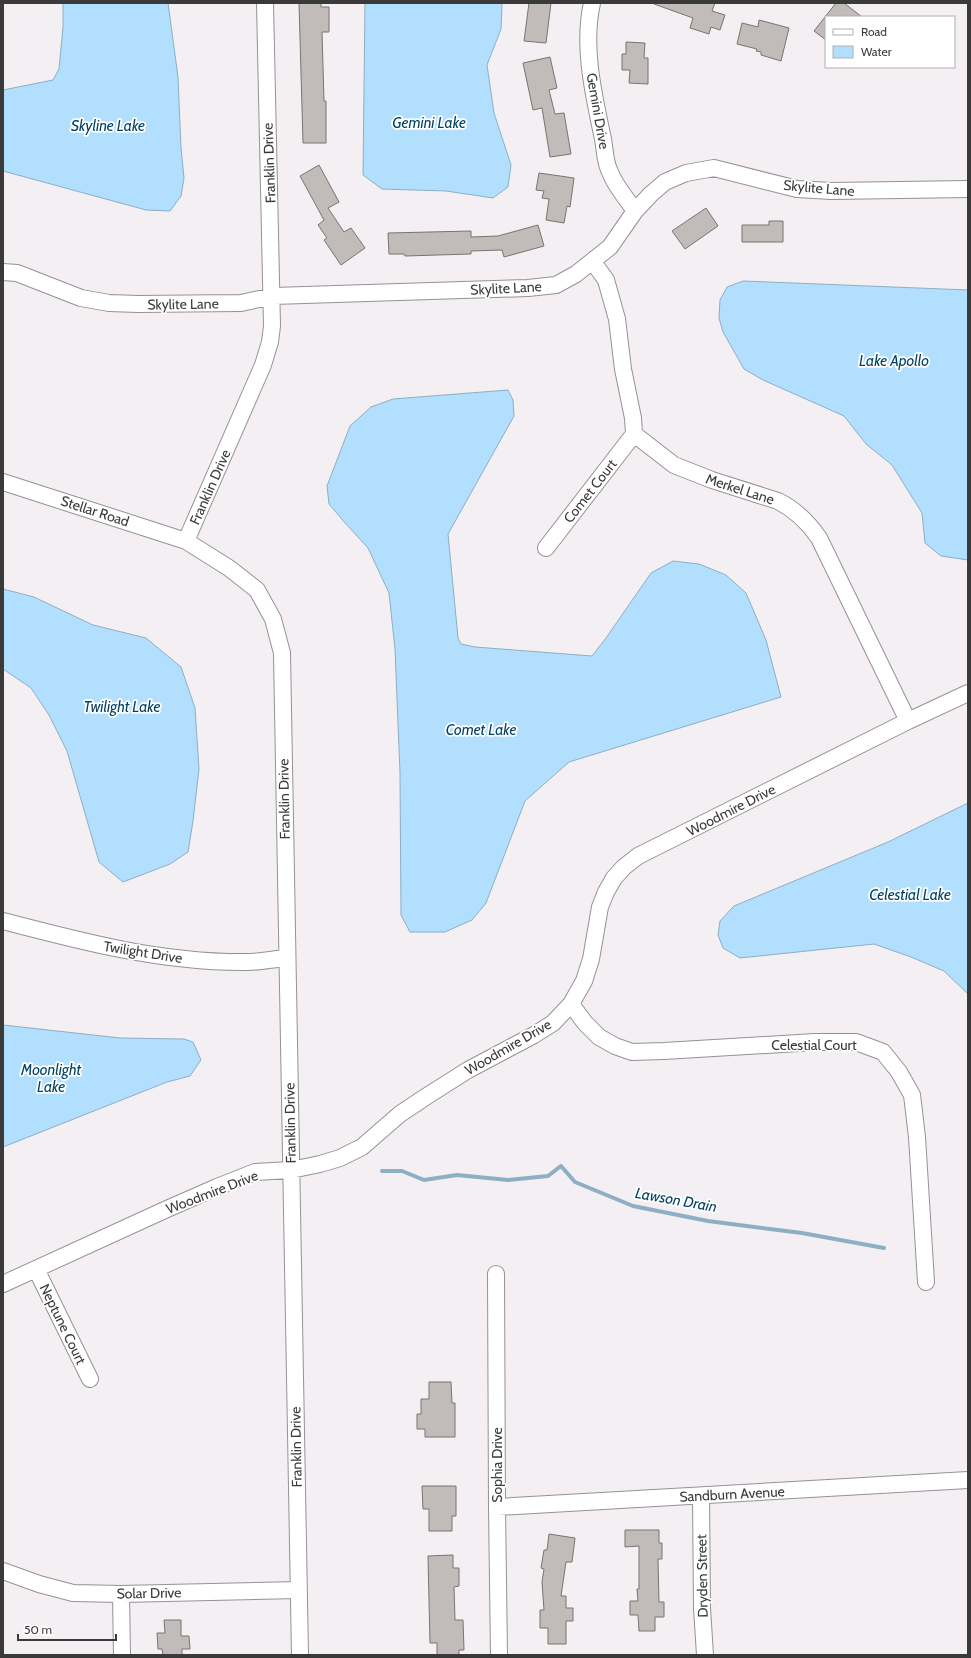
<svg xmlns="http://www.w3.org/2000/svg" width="971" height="1658" viewBox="0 0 971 1658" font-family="Cabin,sans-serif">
<rect width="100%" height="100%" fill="#f3eff3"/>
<path fill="#b2dffe" stroke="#8eaec4" d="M63 3H168L178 77 181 148 184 178 181 196 170 211 146 210 3 171V90L53 80 59 69 63 27Z
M365 3H502L501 29 487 65 494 113 511 165 508 187 493 198 446 191 382 189 363 175Z
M743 281 968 290V560L941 556 925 543 922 513 892 465 866 444 844 416 763 380 744 369 723 332 719 318 720 300 727 287Z
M508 390 513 400 514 416 448 534 458 638 461 644 475 647 592 656 606 638 651 573 673 561 699 564 726 575 746 593 766 640 781 697 569 762 525 801 486 903 472 920 445 932H410L401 915 400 773 395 649 389 593 368 548 346 524 329 504 327 486 350 426 371 407 393 399Z
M3 589 34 597 93 625 146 638 181 667 195 708 199 769 193 821 188 852 170 864 123 882 99 862 67 751 49 715 31 688 3 669Z
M968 803V994L944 971 911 957 874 944 740 958 723 948 718 935 720 921 734 906 888 842Z
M3 1025 120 1038 184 1039 193 1042 201 1060 190 1076 167 1082 3 1147Z"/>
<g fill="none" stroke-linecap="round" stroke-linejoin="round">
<path stroke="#8eaec4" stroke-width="4" d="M382 1171H402L424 1180 457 1175 508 1180 548 1176 561 1166 575 1182 633 1206 708 1221 802 1233 884 1248"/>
</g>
<path fill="#c1bcb9" stroke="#787471" d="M299 3H321V7H329V32H322L324 101H326V143H303Z
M529 3H551L546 43 524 41Z
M654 3H715L712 11 725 15 720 30 711 27 709 34 690 28 693 18 654 4Z
M836 3H844L862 17H826V40L814 31Z
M759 20 789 28 781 61 761 55V52L756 51 757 49 737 44 742 23 758 27Z
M626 42 645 43 644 58H648V84L629 83 630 70H622V54H626Z
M550 57 557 88 549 90 555 114 564 113 571 154 550 157 542 108 533 110 523 63Z
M319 165 339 202 328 208 344 232 351 228 365 248 341 265 324 240 327 238 318 225 324 220 300 176Z
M539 173 574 178 570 207 567 206 564 223 546 220 549 199 542 198 544 191 536 190Z
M706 208 718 226 685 249 672 231Z
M769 221H783V242H742V225H769Z
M538 225 544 246 504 257 502 250 471 251V254L405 256 404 254H389L388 233 471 231V237L498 236Z
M429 1382H451L452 1403H455V1437H425V1429H417V1414H421V1399H429Z
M422 1486H456V1516H452V1531H429V1509H423Z
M625 1530H659V1543H662V1559H658L659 1602H664V1617H655V1631H639L638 1615H630V1601H638L637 1589H639V1546L625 1547Z
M549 1534 575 1538 572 1562H566L561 1596H566V1608H573V1621H566V1644H548V1628H540V1610H544L542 1582 544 1569 541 1568 544 1550H547Z
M453 1555V1568H459V1586L454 1587 455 1620H463L464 1650H459V1655H437V1643H430L428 1556Z
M164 1620H181V1636H189L190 1649H182V1655H163L162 1649H158L157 1633H165Z"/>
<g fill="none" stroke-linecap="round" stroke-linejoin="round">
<defs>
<path id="minor" d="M592 3C582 47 594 96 603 139 605 150 605 163 610 172 615 186 627 199 635 211
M593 262 606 280 617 319 623 369 633 418 634 434 674 465 712 480 778 501C796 510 808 522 819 538L908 721
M3 272 17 273 81 298 109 303 138 304 241 303 273 296 528 288 556 285 576 274 610 247 635 211 651 194 665 182 686 173 714 168 797 189 831 191 968 189
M3 482 186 541 229 568 257 590 273 619 282 653 300 1655
M186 541 263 365 270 342 272 326 265 3
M546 548 634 434
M3 921C83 942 163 963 247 962 260 962 273 959 286 958
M571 1004 585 1023 599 1037 615 1046 632 1052 664 1051 815 1042H856L883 1052 899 1072 912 1095 917 1137 926 1282
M36 1269 90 1379
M496 1274 497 1507 499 1655
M3 1284 167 1209 217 1187 255 1172 291 1170 320 1164 340 1158 362 1147 400 1114 427 1096 468 1070 534 1035 553 1023 571 1004 584 981 591 959 600 907 606 892 614 878 624 867 638 856 908 721 968 693
M701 1496 702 1608 705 1655
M497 1507 968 1480
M3 1571 39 1584 73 1593 121 1594 298 1590
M121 1594 122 1655"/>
</defs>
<use href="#minor" stroke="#959296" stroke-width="18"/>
<use href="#minor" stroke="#fff" stroke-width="16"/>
</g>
<g text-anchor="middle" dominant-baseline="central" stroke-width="3.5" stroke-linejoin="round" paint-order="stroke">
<g font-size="14" fill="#3b3a3b" stroke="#fff">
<text transform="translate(598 111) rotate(80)">Gemini Drive</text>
<text transform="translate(269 163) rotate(-92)">Franklin Drive</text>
<text transform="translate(819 188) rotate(5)">Skylite Lane</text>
<text transform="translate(506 288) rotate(-3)">Skylite Lane</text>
<text transform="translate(183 304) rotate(-1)">Skylite Lane</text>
<text transform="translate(210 487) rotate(-66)">Franklin Drive</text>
<text transform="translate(740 489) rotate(18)">Merkel Lane</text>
<text transform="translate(590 491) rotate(-52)">Comet Court</text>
<text transform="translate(95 511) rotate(18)">Stellar Road</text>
<text transform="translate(284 799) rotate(-91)">Franklin Drive</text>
<text transform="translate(731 810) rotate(-27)">Woodmire Drive</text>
<text transform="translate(143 952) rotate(9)">Twilight Drive</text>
<text x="814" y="1045">Celestial Court</text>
<text transform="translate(508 1047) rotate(-30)">Woodmire Drive</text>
<text transform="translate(290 1123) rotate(-91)">Franklin Drive</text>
<text transform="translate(212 1192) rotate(-21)">Woodmire Drive</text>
<text transform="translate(63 1324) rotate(64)">Neptune Court</text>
<text transform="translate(296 1447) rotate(-91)">Franklin Drive</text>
<text transform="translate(497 1465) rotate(-90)">Sophia Drive</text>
<text transform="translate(732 1494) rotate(-3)">Sandburn Avenue</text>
<text transform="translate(702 1576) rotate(-91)">Dryden Street</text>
<text transform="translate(149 1593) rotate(-1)">Solar Drive</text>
</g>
<g font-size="15" font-style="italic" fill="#004263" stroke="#fff">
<text x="429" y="123">Gemini Lake</text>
<text x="108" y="126">Skyline Lake</text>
<text x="894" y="361">Lake Apollo</text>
<text x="122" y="707">Twilight Lake</text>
<text x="481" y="730">Comet Lake</text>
<text x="910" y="895">Celestial Lake</text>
<text x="51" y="1070">Moonlight<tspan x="51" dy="17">Lake</tspan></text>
<text transform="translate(676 1200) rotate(10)">Lawson Drain</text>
</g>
</g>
<rect width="971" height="1658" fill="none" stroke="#3b3a3b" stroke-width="8"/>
<rect x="825" y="16" width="130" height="52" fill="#ffffff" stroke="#b1b0b1"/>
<rect x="833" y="29" width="20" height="6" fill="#ffffff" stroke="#b1b0b1"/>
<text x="861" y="36" font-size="12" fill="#3b3a3b">Road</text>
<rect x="833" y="46" width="20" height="12" fill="#b2dffe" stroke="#b1b0b1"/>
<text x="861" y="56" font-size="12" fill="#3b3a3b">Water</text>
<path d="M18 1634v6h98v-6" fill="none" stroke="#3b3a3b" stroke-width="2"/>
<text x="24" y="1634" font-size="12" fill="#3b3a3b" stroke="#ffffff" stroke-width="3" paint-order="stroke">50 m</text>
</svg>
